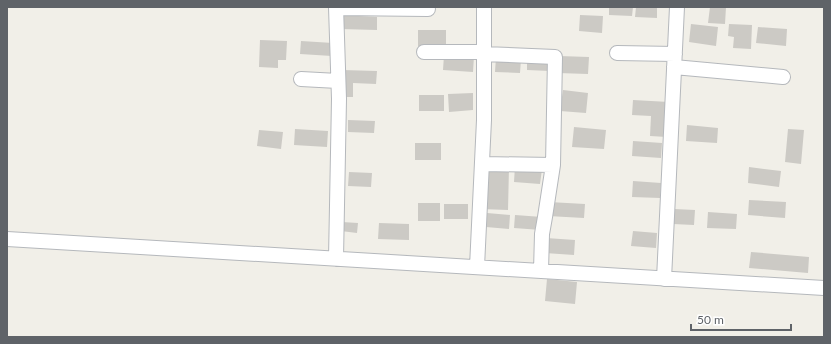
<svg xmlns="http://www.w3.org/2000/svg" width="831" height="344" viewBox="0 0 831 344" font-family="Lato,sans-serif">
<rect width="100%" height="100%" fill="#f1efe8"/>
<path fill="#cccac5" d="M609 7H633L632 16 609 15Z
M636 7H657V18L635 17Z
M710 7H726L725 24 708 23Z
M341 15 377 17V30L340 29Z
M580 15 603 16 602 33 579 31Z
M691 24 718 27 716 46 689 42Z
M729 24 752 25 751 49 733 48 734 37 728 36Z
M758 27 787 29 786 46 756 43Z
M418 30H446V46H418Z
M260 40 287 41 286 60H278V68L259 67Z
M301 41 333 43 332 56 300 54Z
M444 55 474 56 473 72 443 70Z
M559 56 589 57 588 74 558 73Z
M496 57 521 59 520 73 495 72Z
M527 57 551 59 550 71 527 70Z
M342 70 377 71 376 84 353 83V97H341Z
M563 90 588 93 586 113 560 111Z
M473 93V110L449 112 448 94Z
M419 95H444V111H419Z
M633 100 669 102 667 137 650 136 651 116 632 115Z
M348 120 375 121 374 133 348 132Z
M687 125 718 128 717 143 686 141Z
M574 127 606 130 604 149 572 147Z
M295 129 328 131 327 147 294 145Z
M788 129 804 130 801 164 785 162Z
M259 130 283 132 281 149 257 146Z
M633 141 662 143 661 158 632 156Z
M415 143H441V160H415Z
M482 166 509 167 508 210 481 209Z
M515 166 542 169 540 184 514 182Z
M749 167 781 171 779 187 748 183Z
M349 172 372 173 371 187 348 186Z
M633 181 661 183 660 198 632 197Z
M749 200 786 202 785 218 748 215Z
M549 202 585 204 584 218 548 216Z
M418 203H440V221H418Z
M444 204H468V219H444Z
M674 209 695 210 694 225 673 224Z
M708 212 737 214 736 229 707 228Z
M487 213 510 215 509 229 486 227Z
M515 215 542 217 541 230 514 228Z
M342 222 358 223 357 233 341 231Z
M379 223 409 224V240L378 239Z
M633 231 657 233 656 248 631 246Z
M546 238 575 240 574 255 545 253Z
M751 252 809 257 808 273 749 268Z
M547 279 577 282 575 304 545 301Z"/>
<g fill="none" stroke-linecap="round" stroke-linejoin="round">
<defs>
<path id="minor" d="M336 8 428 9
M424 52H484
M617 53 675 54
M484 54 555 57 553 165
M674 67 783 77
M301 79 338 81
M482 164 553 165 545 217 542 234 541 271
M7 239 824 288
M336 259 339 99 336 7
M477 267 484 120V7
M664 279 677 7"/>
</defs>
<use href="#minor" stroke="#b5b8bc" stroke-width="16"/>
<use href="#minor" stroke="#fff" stroke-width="14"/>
</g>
<rect width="831" height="344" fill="none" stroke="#5f6368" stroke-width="16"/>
<path d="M691 324v6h100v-6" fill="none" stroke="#5f6368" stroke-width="2"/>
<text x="697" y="324" font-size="12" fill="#5f6368" stroke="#ffffff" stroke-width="3" paint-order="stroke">50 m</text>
</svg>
